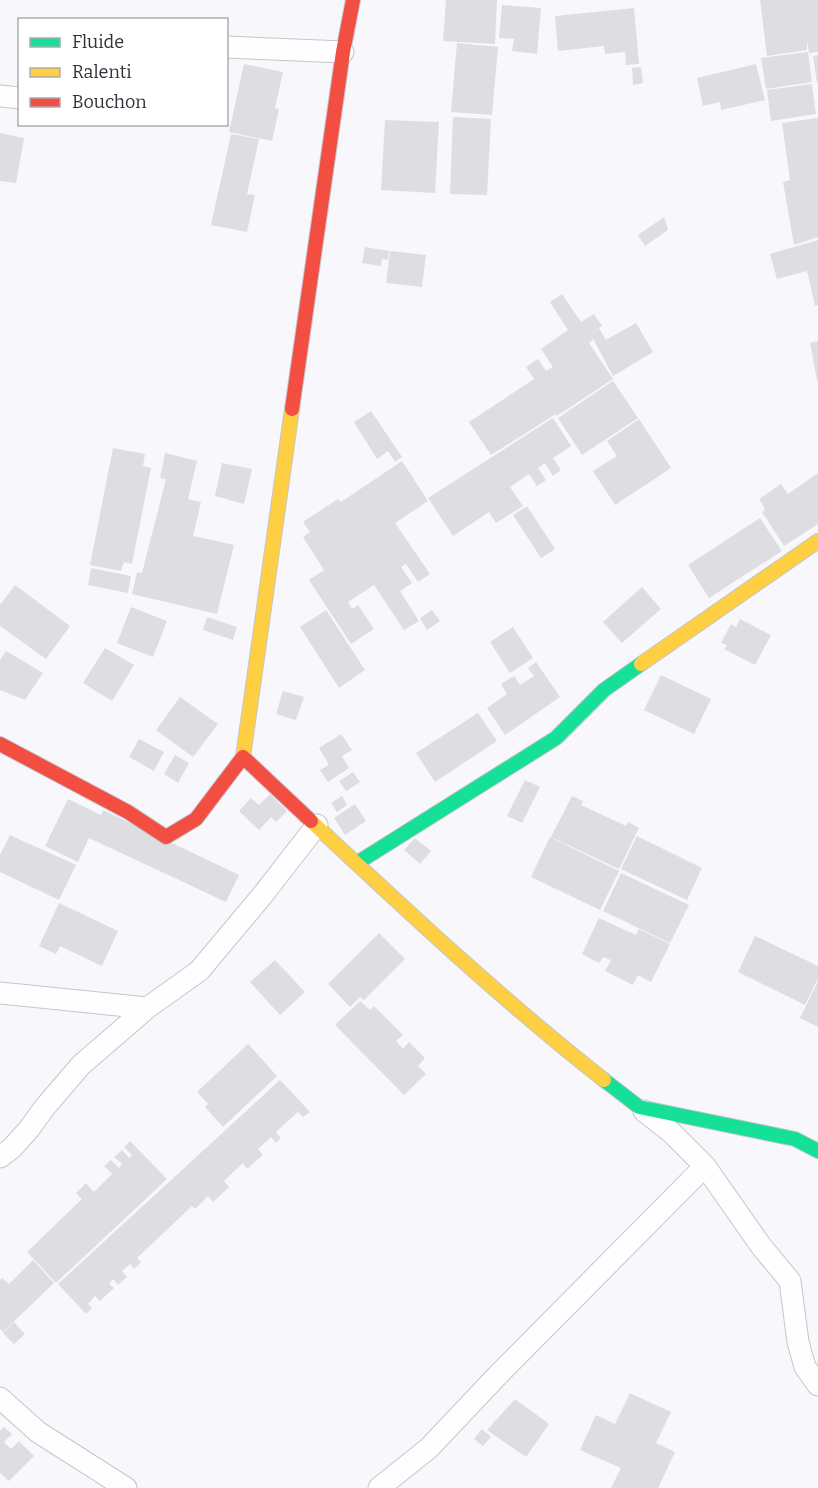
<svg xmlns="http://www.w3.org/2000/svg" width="818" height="1488" viewBox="0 0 818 1488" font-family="Bitter,serif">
<rect width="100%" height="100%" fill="#f8f7fc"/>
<path fill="#dedde2" d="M446 0H497L495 44 443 41Z
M760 0H818V52L809 53 807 41V50L767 56Z
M502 5 541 8 537 54 512 51 514 39 499 38Z
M634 8 639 64 626 65 625 52 605 54 604 46 558 51 555 16Z
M457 43 498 47 492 115 451 112Z
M808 52 812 82 766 89 761 58Z
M818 55V83H817L813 56Z
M244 64 283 72 275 108 279 109 272 141 229 132Z
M756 64 765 100 721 110 720 102 703 106 697 78Z
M641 67 643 83 633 85 632 68Z
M812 84 816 114 771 121 767 90Z
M453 117 491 119 487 195 450 194Z
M818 118V237L794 245 783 182 790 180 782 123Z
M385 120 439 122 435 193 381 190Z
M0 133 24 138 16 183 0 181Z
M231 134 259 139 247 194 255 195 247 232 211 225Z
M664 217 668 230 645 246 638 235Z
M818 240V305L815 306 807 271 777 279 770 254Z
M365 247 389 251 388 260 382 259 381 266 362 263Z
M390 251 426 255 422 287 386 283Z
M562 294 581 322 594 314 602 326 593 331 599 328 606 340 636 323 653 352 613 376 590 333 593 340 589 343 613 379 557 416 556 414 491 455 469 422 534 379 526 367 538 359 546 371 553 367 541 349 568 330 550 302Z
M818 341V380H817L810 343Z
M613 381 638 418 582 455 558 418Z
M371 411 402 457 395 462 388 451 377 459 354 422Z
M553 418 571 446 553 458 561 470 553 476 545 463 538 468 546 480 537 486 529 474 510 487 523 506 496 523 489 512 453 536 428 498Z
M639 419 671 468 615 505 593 471 617 456 607 441Z
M113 448 145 454 143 466 151 468 132 564 124 562 121 571 90 565Z
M165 453 197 461 188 499 201 502 193 536 234 545 217 614 132 594 137 572 142 573 166 479 160 478Z
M402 461 428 501 395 523 430 574 418 582 406 564 401 567 412 583 400 591 419 621 404 630 374 585 348 602 352 609 358 605 374 629 351 644 309 580 324 570 303 537 310 532 303 522 338 499 341 502Z
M222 463 252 469 244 504 215 496Z
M818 473V524L784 546 762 512 765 509 759 499 781 484 788 494Z
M527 506 555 549 541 558 513 515Z
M760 518 782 551 709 598 688 565Z
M91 568 131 576 128 593 88 585Z
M15 585 70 626 46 659 0 626V605Z
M642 587 661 609 622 643 603 622Z
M131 607 167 621 153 657 117 643Z
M326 610 365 670 339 688 300 627Z
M432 610 440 621 427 630 420 618Z
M207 617 237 627 233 640 203 630Z
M740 619 771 635 755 665 724 649 727 645 721 643 731 624 736 627Z
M513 627 533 658 510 673 490 642Z
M105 648 134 665 112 701 83 683Z
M6 651 43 673 25 700 0 690V660Z
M536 662 560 697 505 735 487 708 507 694 501 684 514 676 520 685 534 676 528 668Z
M661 675 711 699 694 734 644 710Z
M283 691 304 697 296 720 276 714Z
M180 697 218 724 193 757 156 730Z
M478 713 497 741 435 782 416 753Z
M341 734 352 750 342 756 349 768 328 782 320 770 329 765 319 748Z
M139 739 164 752 154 771 129 757Z
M175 755 189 763 178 783 164 774Z
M353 772 360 782 346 791 339 781Z
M525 780 540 787 522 823 507 816Z
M270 794 287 811 276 822 271 817 259 830 239 811 251 798 259 805Z
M342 796 347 805 337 812 331 803Z
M572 796 583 801 581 805 626 826 628 822 639 828 619 869 551 837Z
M68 799 101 815 103 810 239 875 226 902 89 838 78 862 45 846Z
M355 804 366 821 345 835 334 818Z
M10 835 76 865 59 900 0 872V855Z
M637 836 702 868 687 900 621 869Z
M550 837 619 871 600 910 531 877Z
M415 838 431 851 420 864 404 850Z
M621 873 689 905 670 943 603 911Z
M59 903 118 931 102 966 60 946 56 954 39 946Z
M599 918 636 935 639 929 670 944 651 982 638 975 633 985 605 971 611 960 603 957 599 963 582 954Z
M379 933 405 959 364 1000 360 997 350 1007 328 984Z
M755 936 818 966V978L805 1005 738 972Z
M275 960 305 992 280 1015 250 982Z
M818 981V1027L800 1018Z
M360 1001 370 1010 374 1006 403 1035 396 1041 403 1049 409 1042 425 1058 418 1066 426 1074 404 1095 335 1025Z
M248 1044 277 1076 223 1127 205 1107 208 1104 197 1092Z
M280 1080 310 1112 303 1117 298 1112 276 1132 281 1138 276 1143 271 1137 258 1149 263 1155 247 1169 243 1163 224 1181 229 1187 213 1202 208 1196 195 1209 192 1206 137 1258 141 1262 134 1269 130 1264 122 1271 127 1277 118 1285 113 1279 109 1284 114 1288 100 1301 95 1296 88 1304 92 1308 86 1314 58 1284Z
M130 1141 167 1179 56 1283 27 1252 82 1199 76 1193 86 1183 94 1192 112 1174 104 1166 111 1160 119 1168 122 1164 114 1157 122 1150 129 1158 132 1155 124 1147Z
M33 1260 54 1283 3 1332 0 1329V1280L2 1278 9 1284Z
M14 1322 25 1334 14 1344 3 1333Z
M630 1393 671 1412 656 1443 675 1452 658 1488H611L621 1468 580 1450 596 1415 615 1424Z
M515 1399 549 1424 526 1457 487 1430Z
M4 1427 12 1434 4 1442 11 1449 19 1441 34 1456 9 1481 0 1473V1431Z
M482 1429 491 1437 483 1446 474 1439Z"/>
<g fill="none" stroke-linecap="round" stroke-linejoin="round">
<defs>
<path id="street" d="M226 47 343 52
M0 96 20 98
M0 993 147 1008
M644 1111 672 1133 705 1166 761 1246 790 1281 798 1342 805 1367 818 1385
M0 1157 12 1148 29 1129 45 1107 81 1065 147 1008 199 971 261 897 317 825
M0 1398 38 1432 126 1488
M379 1488 429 1448 497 1376 705 1166"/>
<path id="fast" d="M357 863 556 738 604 690 641 664
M604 1080 639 1107 795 1139 818 1151"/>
<path id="slow" d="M641 664 818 541
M243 757 292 409
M311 821C406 910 501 999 604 1080"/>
<path id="jam" d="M292 409 343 52 353 0
M0 744 128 812 166 837 196 819 243 757 311 821"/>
</defs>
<use href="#street" stroke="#c6c5ca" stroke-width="23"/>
<use href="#fast" stroke="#c6c5ca" stroke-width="16"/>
<use href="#slow" stroke="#c6c5ca" stroke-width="16"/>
<use href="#jam" stroke="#c6c5ca" stroke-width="16"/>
<use href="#street" stroke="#fefeff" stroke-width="21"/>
<use href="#fast" stroke="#16e098" stroke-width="14"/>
<use href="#slow" stroke="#ffcf43" stroke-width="14"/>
<use href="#jam" stroke="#f24e42" stroke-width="14"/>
</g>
<rect x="18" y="18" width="210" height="108" fill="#ffffff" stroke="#adadb0" stroke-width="1.5"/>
<rect x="30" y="38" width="30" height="9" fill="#16e098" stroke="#adadb0" stroke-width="1.5"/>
<text x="72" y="48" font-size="18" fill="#333139">Fluide</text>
<rect x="30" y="68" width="30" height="9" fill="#ffcf43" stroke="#adadb0" stroke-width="1.5"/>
<text x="72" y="78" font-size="18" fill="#333139">Ralenti</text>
<rect x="30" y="98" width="30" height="9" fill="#f24e42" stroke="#adadb0" stroke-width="1.5"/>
<text x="72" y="108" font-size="18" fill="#333139">Bouchon</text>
</svg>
